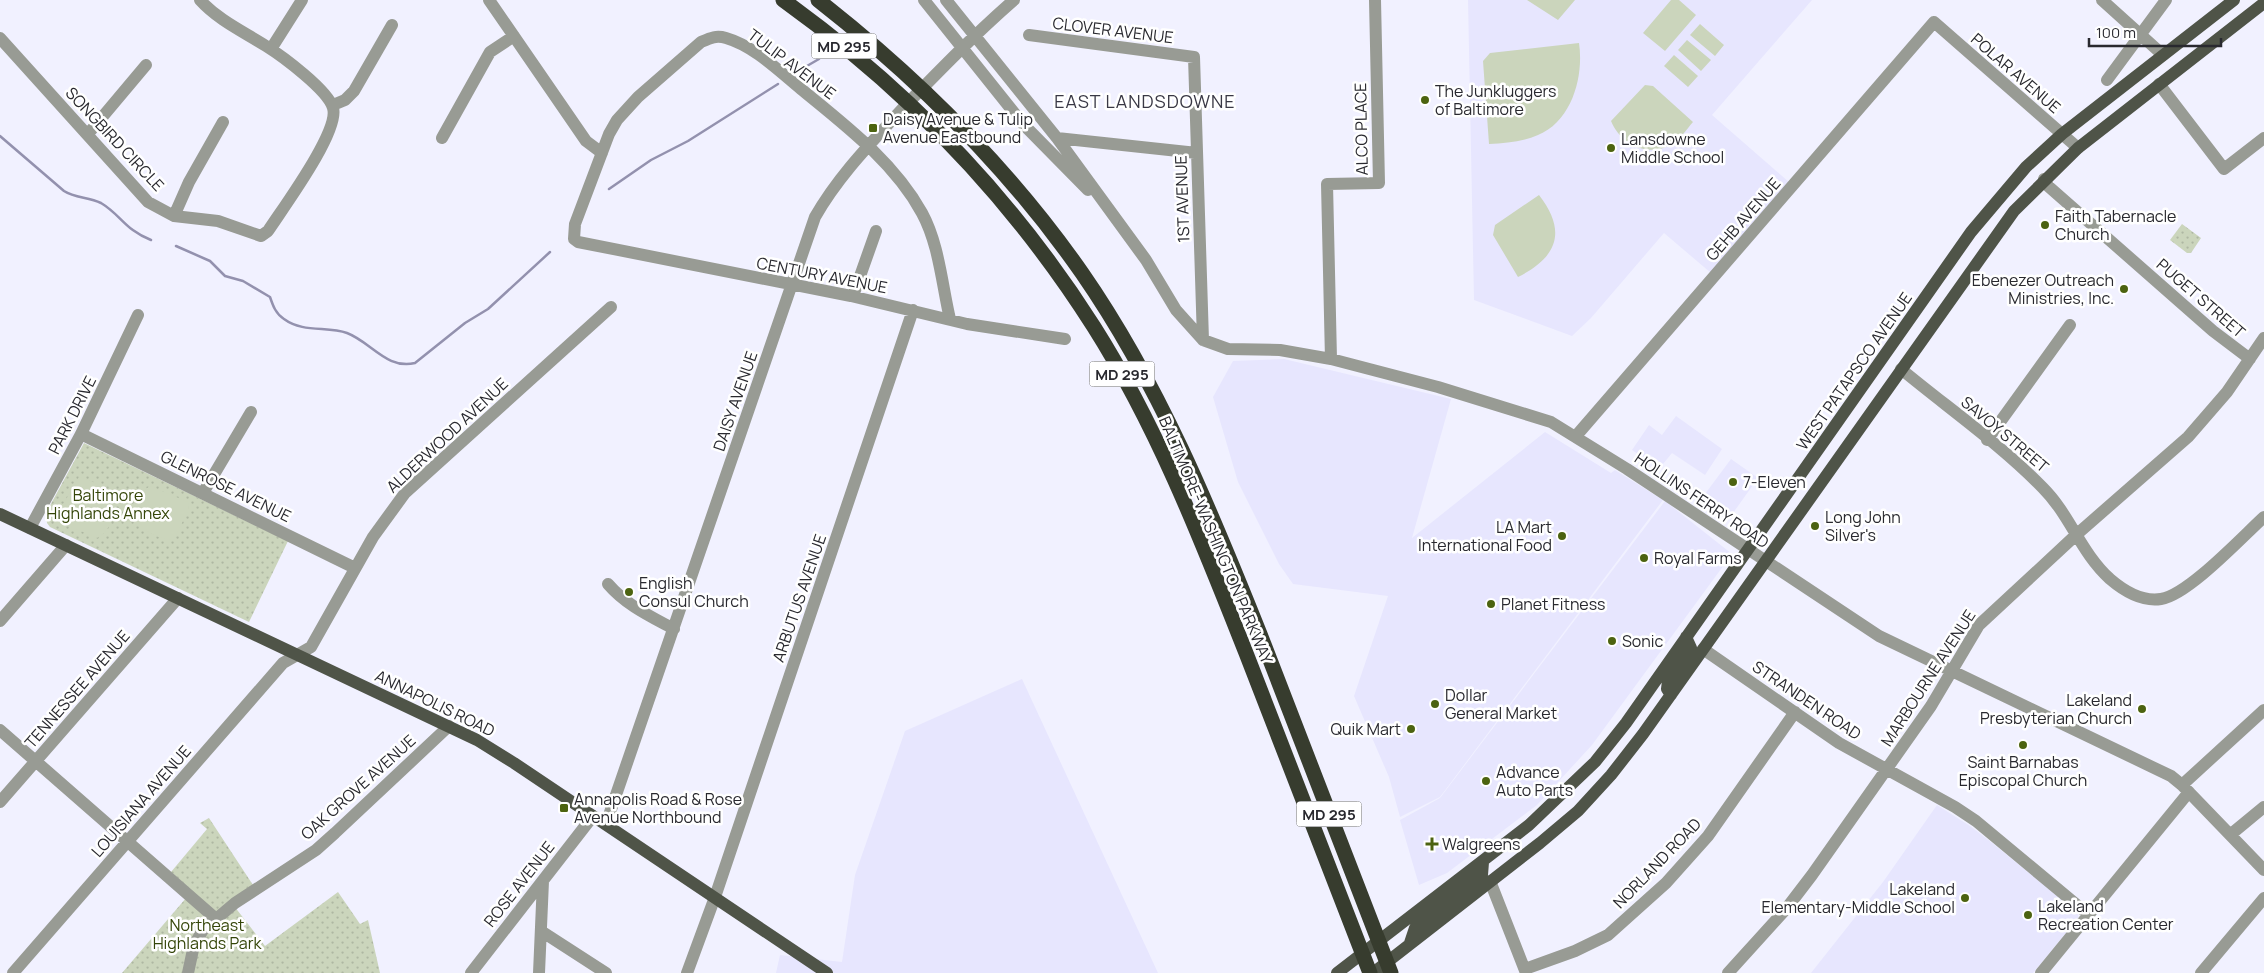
<svg xmlns="http://www.w3.org/2000/svg" width="2264" height="973" viewBox="0 0 2264 973" font-family="Manrope,sans-serif">
<defs>
<pattern id="park-dots" width="8" height="8" patternUnits="userSpaceOnUse" patternTransform="scale(1.25)"><rect width="8" height="8" fill="#cbd5bc"/><path d="M2 2h.1M6 6h.1" fill="none" stroke="#aeb7a2" stroke-width="1.8" stroke-linecap="round"/></pattern>
</defs>
<rect width="100%" height="100%" fill="#f1f1ff"/>
<path fill="#e7e6fe" d="M1468 0H1812L1712 115 1789 182 1711 273 1664 233 1591 318 1572 336 1474 300Z
M1284 359 1451 399 1412 538 1545 432 1611 473 1615 470 1663 500 1440 797 1400 817 1389 777 1354 696 1388 596 1293 584 1279 564 1238 482 1213 397 1233 361Z
M1676 416 1722 449 1705 475 1672 453 1663 464 1649 454 1645 459 1632 450 1649 425 1662 435Z
M1731 459 1758 478 1733 513 1705 494Z
M1665 501 1732 554 1592 745 1537 805 1447 873 1419 885 1400 820 1440 798Z
M1022 679 1158 973H776L780 955 842 962 855 875 905 731Z
M1937 805 1970 826 1991 842 2078 913V918L2033 973H1811L1883 882Z"/>
<path fill="url(#park-dots)" d="M2182 224 2201 238 2191 253H2187L2170 240Z
M84 443 288 541 249 622 50 527 47 523 46 513Z
M209 818 253 885 231 902 265 946 338 892 360 924 368 920 380 973H122L192 891 171 872 207 829 200 823Z"/>
<path fill="#cbd5bc" d="M1527 0H1575L1558 20Z
M1671 0H1679L1696 15 1665 51 1643 33Z
M1700 24 1724 45 1715 56 1690 35Z
M1687 40 1711 60 1701 71 1678 50Z
M1579 43C1584 76 1572 121 1538 135 1522 142 1506 143 1489 144L1483 61 1490 53Z
M1674 55 1698 76 1688 87 1664 66Z
M1645 85 1653 86 1693 122C1686 130 1679 141 1670 145 1646 158 1620 143 1611 121Z
M1539 195C1567 231 1558 257 1518 277L1493 235 1495 225Z
M79 477C87 480 97 482 104 488 119 501 115 529 97 538L60 522 58 513Z
M150 486 188 502 189 508 174 540C142 539 118 507 150 486Z"/>
<g fill="none" stroke-linecap="round" stroke-linejoin="round">
<path stroke="#9391ae" stroke-width="2.5" d="M800 70 819 59
M0 136 64 191C75 198 88 197 101 203 121 215 125 230 151 240
M609 189 651 160 688 141 778 84
M176 246 210 261 225 276 243 281 270 297C273 306 276 314 284 319 303 333 327 326 347 333 371 342 387 370 415 363L465 323 488 309 550 252"/>
<path stroke="#989b94" stroke-width="12" d="M489 0 586 141 602 153
M924 0 1023 124 1088 190
M946 0 1057 138 1146 260 1176 310 1203 340 1228 349 1280 350 1331 359 1438 387 1551 422 1627 469 1879 636 2171 776 2182 785 2264 870
M2102 0 2163 55
M1029 35 1194 57 1203 340
M0 38 148 202 174 216 218 221 261 236 268 231C283 208 340 131 333 108 328 90 282 56 266 46 244 32 218 20 200 0
M271 49 302 0
M2107 80 2166 0
M2159 84 2224 169 2264 138
M333 105 345 100 354 91 392 25
M88 134 146 65
M442 138 490 52 514 36
M1057 138 1197 153
M2044 179 2048 186 2213 331 2250 359
M174 216 189 182 223 122
M853 296 876 231
M950 319C942 285 939 244 922 213 894 162 845 125 801 89 779 71 754 46 726 38 716 35 710 38 701 42L638 97 617 120 609 134 575 224 574 239 578 242 851 296 967 324 1065 339
M1331 359 1327 184 1379 183 1375 0
M1901 369C1948 408 2000 444 2043 488 2070 515 2081 553 2110 579 2124 591 2142 602 2161 599 2188 595 2242 537 2264 517
M81 434 355 568
M1576 436 1934 22 2078 148
M1987 440 2070 325
M203 493 251 412
M30 528 81 434 138 315
M608 584C626 605 650 616 674 629
M0 621 66 545
M1703 649 1839 743 1955 807 1976 821 2089 915
M0 730 215 918
M2182 785 2264 710
M0 802 178 598
M606 824 815 217C839 175 872 142 904 107 940 70 975 34 1014 0
M2230 835 2264 807
M1490 881 1526 973
M541 931 606 973
M1525 969 1575 951 1608 935 1666 883 1708 836 1795 712
M13 973 283 663 311 647 373 537 405 493 611 307
M188 973 194 945 203 930 235 903 316 850 335 833 449 726
M471 973 593 816
M539 973 543 881
M687 973 715 897 913 310
M1728 973 1786 909 1812 875 1931 706 1979 625 2076 535 2188 437 2227 392 2264 338
M2041 973 2189 792
M2201 973 2264 898"/>
<path stroke="#4f5448" stroke-width="12" d="M0 514 477 740 514 763 827 973
M1671 695 1667 689 1668 681 1691 648 1686 637
M1410 943 1415 928 1482 875 1483 862
M1337 973 1529 825 1595 762 1626 723 1971 232 2026 167 2062 134 2234 0
M1373 973 1540 843 1578 811 1611 775 1643 734 2014 211 2078 148 2264 3"/>
<path stroke="#373c2e" stroke-width="15" d="M783 0C907 89 1012 198 1094 327 1158 428 1202 542 1246 653 1287 760 1329 866 1370 973
M818 0C919 79 1008 167 1082 273 1159 384 1210 509 1260 634 1304 747 1347 860 1391 973"/>
</g>
<g fill="#4c6310" stroke="#fff" stroke-width="2">
<circle cx="1425" cy="100" r="5"/>
<rect x="868" y="123" width="10" height="10" rx="2.5"/>
<circle cx="1611" cy="148" r="5"/>
<circle cx="2045" cy="225" r="5"/>
<circle cx="2124" cy="289" r="5"/>
<circle cx="1733" cy="482" r="5"/>
<circle cx="1815" cy="526" r="5"/>
<circle cx="1562" cy="536" r="5"/>
<circle cx="1644" cy="558" r="5"/>
<circle cx="629" cy="592" r="5"/>
<circle cx="1491" cy="604" r="5"/>
<circle cx="1612" cy="641" r="5"/>
<circle cx="1435" cy="704" r="5"/>
<circle cx="2142" cy="709" r="5"/>
<circle cx="1411" cy="729" r="5"/>
<circle cx="2023" cy="745" r="5"/>
<circle cx="1486" cy="781" r="5"/>
<rect x="559" y="803" width="10" height="10" rx="2.5"/>
<path d="M1429.5 836.5h5v5h5v5h-5v5h-5v-5h-5v-5h5z"/>
<circle cx="1965" cy="898" r="5"/>
<circle cx="2028" cy="915" r="5"/>
</g>
<g text-anchor="middle" dominant-baseline="central" stroke-width="5" stroke-linejoin="round" paint-order="stroke">
<g fill="#fff" stroke="#69696d" stroke-width="1">
<rect x="811.5" y="33.5" width="65" height="25" rx="4"/>
<rect x="1089.5" y="361.5" width="65" height="25" rx="4"/>
<rect x="1296.5" y="801.5" width="65" height="25" rx="4"/>
</g>
<g font-size="15" font-weight="bold" fill="#29292f">
<text x="844" y="46">MD 295</text>
<text x="1122" y="374">MD 295</text>
<text x="1329" y="814">MD 295</text>
</g>
<g font-size="16" fill="#29292f" stroke="#fff">
<text transform="translate(1113 30) rotate(7)">CLOVER AVENUE</text>
<text transform="translate(792 64) rotate(37)">TULIP AVENUE</text>
<text transform="translate(2016 73) rotate(41)">POLAR AVENUE</text>
<text transform="translate(1361 129) rotate(-91)">ALCO PLACE</text>
<text transform="translate(115 139) rotate(47)">SONGBIRD CIRCLE</text>
<text transform="translate(1182 199) rotate(-92)">1ST AVENUE</text>
<text transform="translate(1743 219) rotate(-49)">GEHB AVENUE</text>
<text transform="translate(822 275) rotate(11)">CENTURY AVENUE</text>
<text transform="translate(2201 298) rotate(41)">PUGET STREET</text>
<text transform="translate(1854 371) rotate(-55)">WEST PATAPSCO AVENUE</text>
<text transform="translate(735 401) rotate(-71)">DAISY AVENUE</text>
<text transform="translate(72 415) rotate(-63)">PARK DRIVE</text>
<text transform="translate(2005 434) rotate(40)">SAVOY STREET</text>
<text transform="translate(447 435) rotate(-43)">ALDERWOOD AVENUE</text>
<text transform="translate(226 486) rotate(26)">GLENROSE AVENUE</text>
<text transform="translate(1702 500) rotate(34)">HOLLINS FERRY ROAD</text>
<text transform="translate(1216 540) rotate(67)">BALTIMORE-WASHINGTON PARKWAY</text>
<text transform="translate(799 598) rotate(-71)">ARBUTUS AVENUE</text>
<text transform="translate(1928 678) rotate(-57)">MARBOURNE AVENUE</text>
<text transform="translate(77 689) rotate(-49)">TENNESSEE AVENUE</text>
<text transform="translate(1807 700) rotate(34)">STRANDEN ROAD</text>
<text transform="translate(435 703) rotate(26)">ANNAPOLIS ROAD</text>
<text transform="translate(358 787) rotate(-42)">OAK GROVE AVENUE</text>
<text transform="translate(141 801) rotate(-49)">LOUISIANA AVENUE</text>
<text transform="translate(1657 863) rotate(-46)">NORLAND ROAD</text>
<text transform="translate(519 884) rotate(-52)">ROSE AVENUE</text>
</g>
<g font-size="16" fill="#29292f" stroke="#fff" text-anchor="start">
<text x="1435" y="91">The Junkluggers<tspan x="1435" dy="18">of Baltimore</tspan></text>
<text x="883" y="119">Daisy Avenue &amp; Tulip<tspan x="883" dy="18">Avenue Eastbound</tspan></text>
<text x="1621" y="139">Lansdowne<tspan x="1621" dy="18">Middle School</tspan></text>
<text x="2055" y="216">Faith Tabernacle<tspan x="2055" dy="18">Church</tspan></text>
<text x="2114" y="280" text-anchor="end">Ebenezer Outreach<tspan x="2114" dy="18">Ministries, Inc.</tspan></text>
<text x="1743" y="482">7-Eleven</text>
<text x="1825" y="517">Long John<tspan x="1825" dy="18">Silver's</tspan></text>
<text x="1552" y="527" text-anchor="end">LA Mart<tspan x="1552" dy="18">International Food</tspan></text>
<text x="1654" y="558">Royal Farms</text>
<text x="639" y="583">English<tspan x="639" dy="18">Consul Church</tspan></text>
<text x="1501" y="604">Planet Fitness</text>
<text x="1622" y="641">Sonic</text>
<text x="1445" y="695">Dollar<tspan x="1445" dy="18">General Market</tspan></text>
<text x="2132" y="700" text-anchor="end">Lakeland<tspan x="2132" dy="18">Presbyterian Church</tspan></text>
<text x="1401" y="729" text-anchor="end">Quik Mart</text>
<text x="2023" y="762" text-anchor="middle">Saint Barnabas<tspan x="2023" dy="18">Episcopal Church</tspan></text>
<text x="1496" y="772">Advance<tspan x="1496" dy="18">Auto Parts</tspan></text>
<text x="574" y="799">Annapolis Road &amp; Rose<tspan x="574" dy="18">Avenue Northbound</tspan></text>
<text x="1442" y="844">Walgreens</text>
<text x="1955" y="889" text-anchor="end">Lakeland<tspan x="1955" dy="18">Elementary-Middle School</tspan></text>
<text x="2038" y="906">Lakeland<tspan x="2038" dy="18">Recreation Center</tspan></text>
</g>
<g font-size="16" fill="#354609" stroke="#fff">
<text x="108" y="495">Baltimore<tspan x="108" dy="18">Highlands Annex</tspan></text>
<text x="207" y="925">Northeast<tspan x="207" dy="18">Highlands Park</tspan></text>
</g>
<g font-size="18" letter-spacing="1" fill="#393845" stroke="#fff">
<text x="1145" y="101">EAST LANDSDOWNE</text>
</g>
</g>
<path d="M2089 38v8h132v-8" fill="none" stroke="#29292f" stroke-width="2.5"/>
<text x="2096" y="38" font-size="15" fill="#29292f" stroke="#ffffff" stroke-width="4" paint-order="stroke">100 m</text>
</svg>
